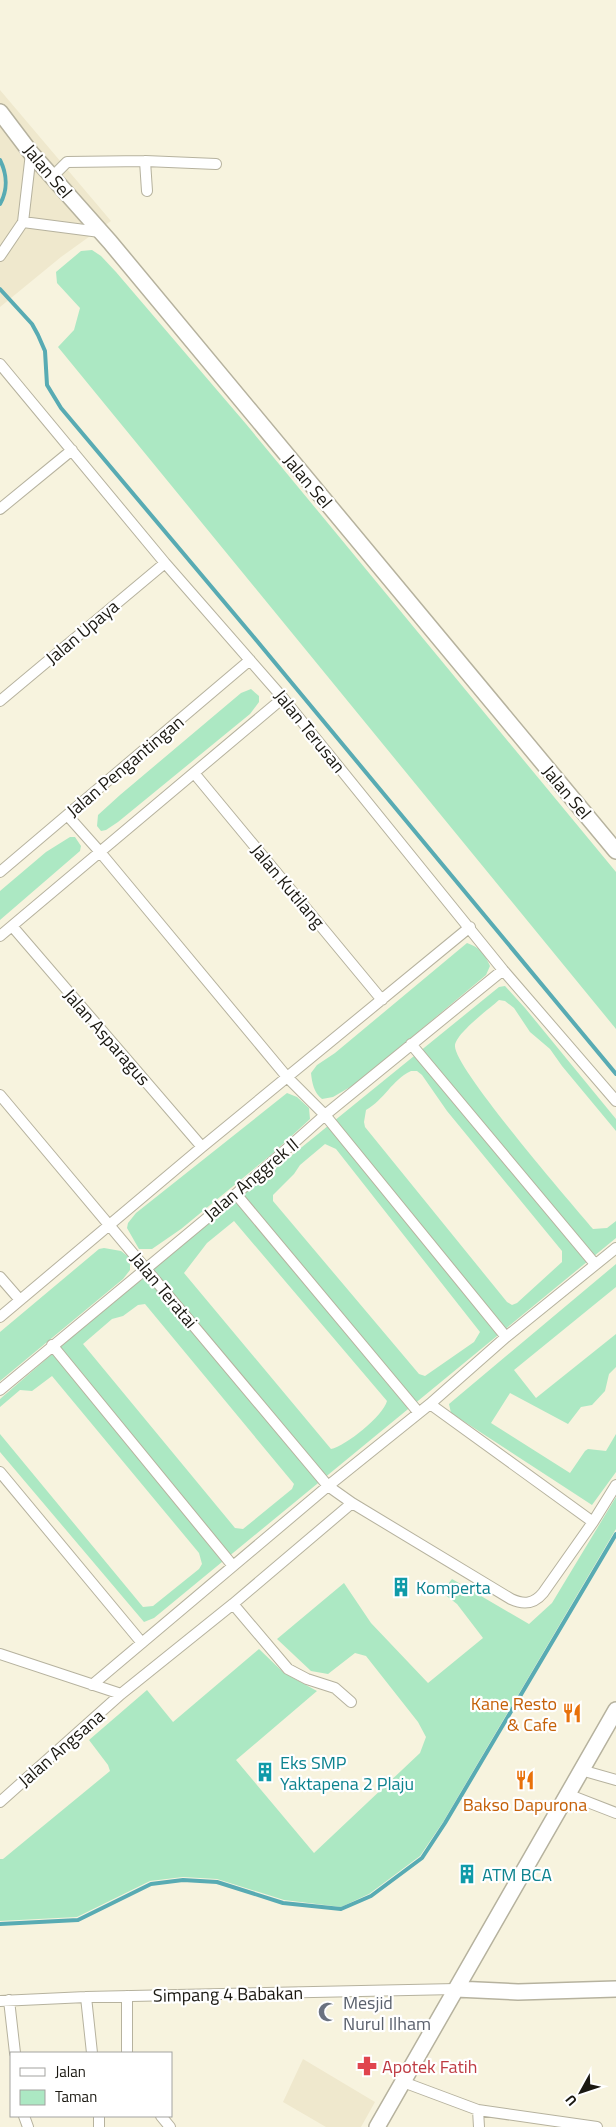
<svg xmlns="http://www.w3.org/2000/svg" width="616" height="2127" viewBox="0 0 616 2127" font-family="'Titillium Web',sans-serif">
<rect width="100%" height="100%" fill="#f7f3de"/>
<path fill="#efe8cd" d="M0 90 111 221 61 257 0 307Z
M303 2059 375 2102 361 2127H326L283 2102Z"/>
<path fill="#ace8c3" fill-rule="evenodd" d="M92 250 101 256 116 272 246 424 616 872V1029L58 347 74 330 80 308 57 283 56 272 81 251Z
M251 689 259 696V702L250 714 118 822 106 830 101 831 97 826 98 815 120 795 241 693Z
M70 837H75L81 846 80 851 0 920V891L46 852Z
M467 943C479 947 485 954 490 966L486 975 357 1083 333 1097 322 1099C314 1093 312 1083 311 1073L317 1065 335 1053Z
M505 986 525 1008 616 1119V1131L562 1066 550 1049 530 1032 514 1008 505 1001 499 1000C489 1009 455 1034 455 1046 454 1068 572 1204 593 1229L607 1228 616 1221V1238L154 1618 144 1622 0 1452V1434L143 1607 153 1606 199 1569 202 1564 199 1553 52 1376 32 1391 20 1390 0 1407V1399L137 1281 499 987ZM411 1071H417L422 1075 447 1111 562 1251V1262L517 1303 512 1305 507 1302 365 1127 364 1122 366 1110C384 1100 392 1080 411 1071ZM325 1144 336 1149 480 1332 474 1342 425 1376 419 1374 273 1201V1195L294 1174 300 1165ZM234 1221 387 1401C383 1416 346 1446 331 1449L184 1273 207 1243ZM145 1304 294 1484 292 1489 243 1529 235 1528 83 1344 112 1319 123 1316 138 1305Z
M287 1093 297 1097 309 1108 310 1119 272 1154 181 1229 152 1249H139L127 1228 128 1223 136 1213Z
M104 1248 121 1251 130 1258V1270L123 1279 0 1381V1332L99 1249Z
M616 1264V1287L514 1370 536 1398 616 1334V1367L609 1374 605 1391 592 1405 581 1407 568 1424 510 1393 491 1423 570 1473 585 1451 588 1449 606 1451 616 1434V1472L592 1505 451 1413 449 1404Z
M616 1497V1529L443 1822 420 1856 369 1894 341 1907 284 1900 217 1879 183 1877 150 1881 77 1917 0 1921V1859H3L110 1771 108 1765 89 1740 147 1690 173 1722 259 1649 284 1673 317 1691 236 1760 314 1853 420 1753 426 1737 418 1722 366 1656 355 1653 328 1674 311 1671 277 1639 344 1583 371 1623 428 1683 483 1638 457 1604 444 1594 445 1588 452 1579 529 1624 552 1603Z"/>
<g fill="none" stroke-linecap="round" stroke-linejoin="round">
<path stroke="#58abb3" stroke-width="4" d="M0 160C7 174 8 190 0 204
M0 289 32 324 38 335 45 351 47 385 61 408 252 635 616 1074
M0 1924 78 1920 151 1884 183 1880 217 1882 283 1903 341 1909 371 1896 422 1858 445 1823 616 1534"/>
<defs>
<path id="street" d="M145 161 147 191
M52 177 67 162 145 161 216 164
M23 222 31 153
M0 256 23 222 100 232
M0 364 165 563 283 698 503 970 616 1101
M0 509 72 450
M0 701 165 563
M194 773 382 1000
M68 816 100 852 287 1077 325 1115 506 1337
M0 872 250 660
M12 926 202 1147
M0 936 283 698
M411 1044 595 1264
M0 1095 328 1486 352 1503 511 1599C524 1605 534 1604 543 1593L593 1522 616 1485
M236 1194 419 1413
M0 1277 20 1300
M0 1317 202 1147 470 927
M52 1345 233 1566
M0 1390 236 1194 325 1115 503 970
M430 1404 506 1337 616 1248
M0 1472 142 1643
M233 1604 288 1669 307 1679 335 1688 351 1702
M0 1654 121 1694
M92 1685 328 1486 430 1404 593 1522
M581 1770 616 1780
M567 1794 616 1813
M0 1802 121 1694 233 1604 352 1503
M86 1997 92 2053
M9 2000 15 2053
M0 2001 86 1997 456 1989
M127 2053V1996
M403 2082 478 2110 479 2127
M478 2110 597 2127
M24 2116 28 2127
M99 2116V2127
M161 2116 170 2127"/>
<path id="secondary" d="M0 112 31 153 110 242 616 851
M456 1989 518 1992 616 1989
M377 2127 616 1710"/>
</defs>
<use href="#street" stroke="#b6b29e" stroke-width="12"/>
<use href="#secondary" stroke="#b6b29e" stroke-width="18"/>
<use href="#street" stroke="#fff" stroke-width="10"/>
<use href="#secondary" stroke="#fff" stroke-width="15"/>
</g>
<defs>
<symbol id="building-bare" viewBox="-9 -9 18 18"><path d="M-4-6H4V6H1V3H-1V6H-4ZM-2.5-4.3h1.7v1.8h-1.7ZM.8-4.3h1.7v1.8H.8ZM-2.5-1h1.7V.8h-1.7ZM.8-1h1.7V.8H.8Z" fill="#0f9aa8" stroke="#fff" stroke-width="2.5" paint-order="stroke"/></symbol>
<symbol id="restaurant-bare" viewBox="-9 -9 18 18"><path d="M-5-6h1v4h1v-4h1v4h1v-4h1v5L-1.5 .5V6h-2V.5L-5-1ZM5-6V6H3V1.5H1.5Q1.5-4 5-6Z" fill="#e8710a" stroke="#fff" stroke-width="2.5" paint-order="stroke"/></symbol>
<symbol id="mosque-bare" viewBox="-9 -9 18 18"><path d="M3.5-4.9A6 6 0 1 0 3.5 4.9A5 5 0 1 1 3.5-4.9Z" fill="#6b7280" stroke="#fff" stroke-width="2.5" paint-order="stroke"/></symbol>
<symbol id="pharmacy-bare" viewBox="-9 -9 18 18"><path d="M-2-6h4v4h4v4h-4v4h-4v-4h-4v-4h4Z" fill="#e0444e" stroke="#fff" stroke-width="2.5" paint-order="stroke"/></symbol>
</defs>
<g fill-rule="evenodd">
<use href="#building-bare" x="387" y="1573" width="28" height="28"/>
<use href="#restaurant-bare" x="558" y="1699" width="28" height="28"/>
<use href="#building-bare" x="251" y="1758" width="28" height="28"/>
<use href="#restaurant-bare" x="511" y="1766" width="28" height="28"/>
<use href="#building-bare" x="453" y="1860" width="28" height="28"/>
<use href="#mosque-bare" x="314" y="1998" width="28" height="28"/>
<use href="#pharmacy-bare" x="353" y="2052" width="28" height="28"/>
</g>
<g text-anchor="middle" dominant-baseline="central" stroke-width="4.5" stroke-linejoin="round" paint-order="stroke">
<g font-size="18" fill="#1a1811" stroke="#fff">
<text transform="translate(48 171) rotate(50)">Jalan Sel</text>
<text transform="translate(308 481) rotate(50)">Jalan Sel</text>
<text transform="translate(82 632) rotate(-40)">Jalan Upaya</text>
<text transform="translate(310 731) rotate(51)">Jalan Terusan</text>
<text transform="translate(125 766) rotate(-40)">Jalan Pengantingan</text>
<text transform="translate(567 792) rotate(50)">Jalan Sel</text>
<text transform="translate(288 886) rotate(50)">Jalan Kutilang</text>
<text transform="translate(107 1037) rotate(49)">Jalan Asparagus</text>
<text transform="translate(251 1179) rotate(-40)">Jalan Anggrek II</text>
<text transform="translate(164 1290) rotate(50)">Jalan Teratai</text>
<text transform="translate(61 1748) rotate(-41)">Jalan Angsana</text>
<text transform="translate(228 1994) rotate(-1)">Simpang 4 Babakan</text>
</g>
<g font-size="18" fill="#0d838f" stroke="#fff" text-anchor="start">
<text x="416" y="1587">Komperta</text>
<text x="280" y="1762">Eks SMP<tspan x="280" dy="21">Yaktapena 2 Plaju</tspan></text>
<text x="482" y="1874">ATM BCA</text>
</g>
<g font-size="18" fill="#c56008" stroke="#fff" text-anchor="end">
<text x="557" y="1703">Kane Resto<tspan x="557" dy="21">&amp; Cafe</tspan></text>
<text x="525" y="1804" text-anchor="middle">Bakso Dapurona</text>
</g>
<g font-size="18" fill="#5b616d" stroke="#fff" text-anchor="start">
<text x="343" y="2002">Mesjid<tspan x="343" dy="21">Nurul Ilham</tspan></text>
</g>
<g font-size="18" fill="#be3a42" stroke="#fff" text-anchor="start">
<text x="382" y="2066">Apotek Fatih</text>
</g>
</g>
<rect x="10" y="2052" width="162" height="65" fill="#ffffff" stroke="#a3a3a0"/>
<rect x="20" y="2068" width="25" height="8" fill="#ffffff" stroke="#a3a3a0"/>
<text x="55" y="2077" font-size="15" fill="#1a1811">Jalan</text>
<rect x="20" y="2090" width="25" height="15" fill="#ace8c3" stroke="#a3a3a0"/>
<text x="55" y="2102" font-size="15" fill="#1a1811">Taman</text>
<g transform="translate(581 2092) rotate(230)" stroke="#ffffff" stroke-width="4" paint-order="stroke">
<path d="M0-4L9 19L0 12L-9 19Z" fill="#1a1811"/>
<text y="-8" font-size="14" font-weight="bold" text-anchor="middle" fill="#1a1811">U</text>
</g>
</svg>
